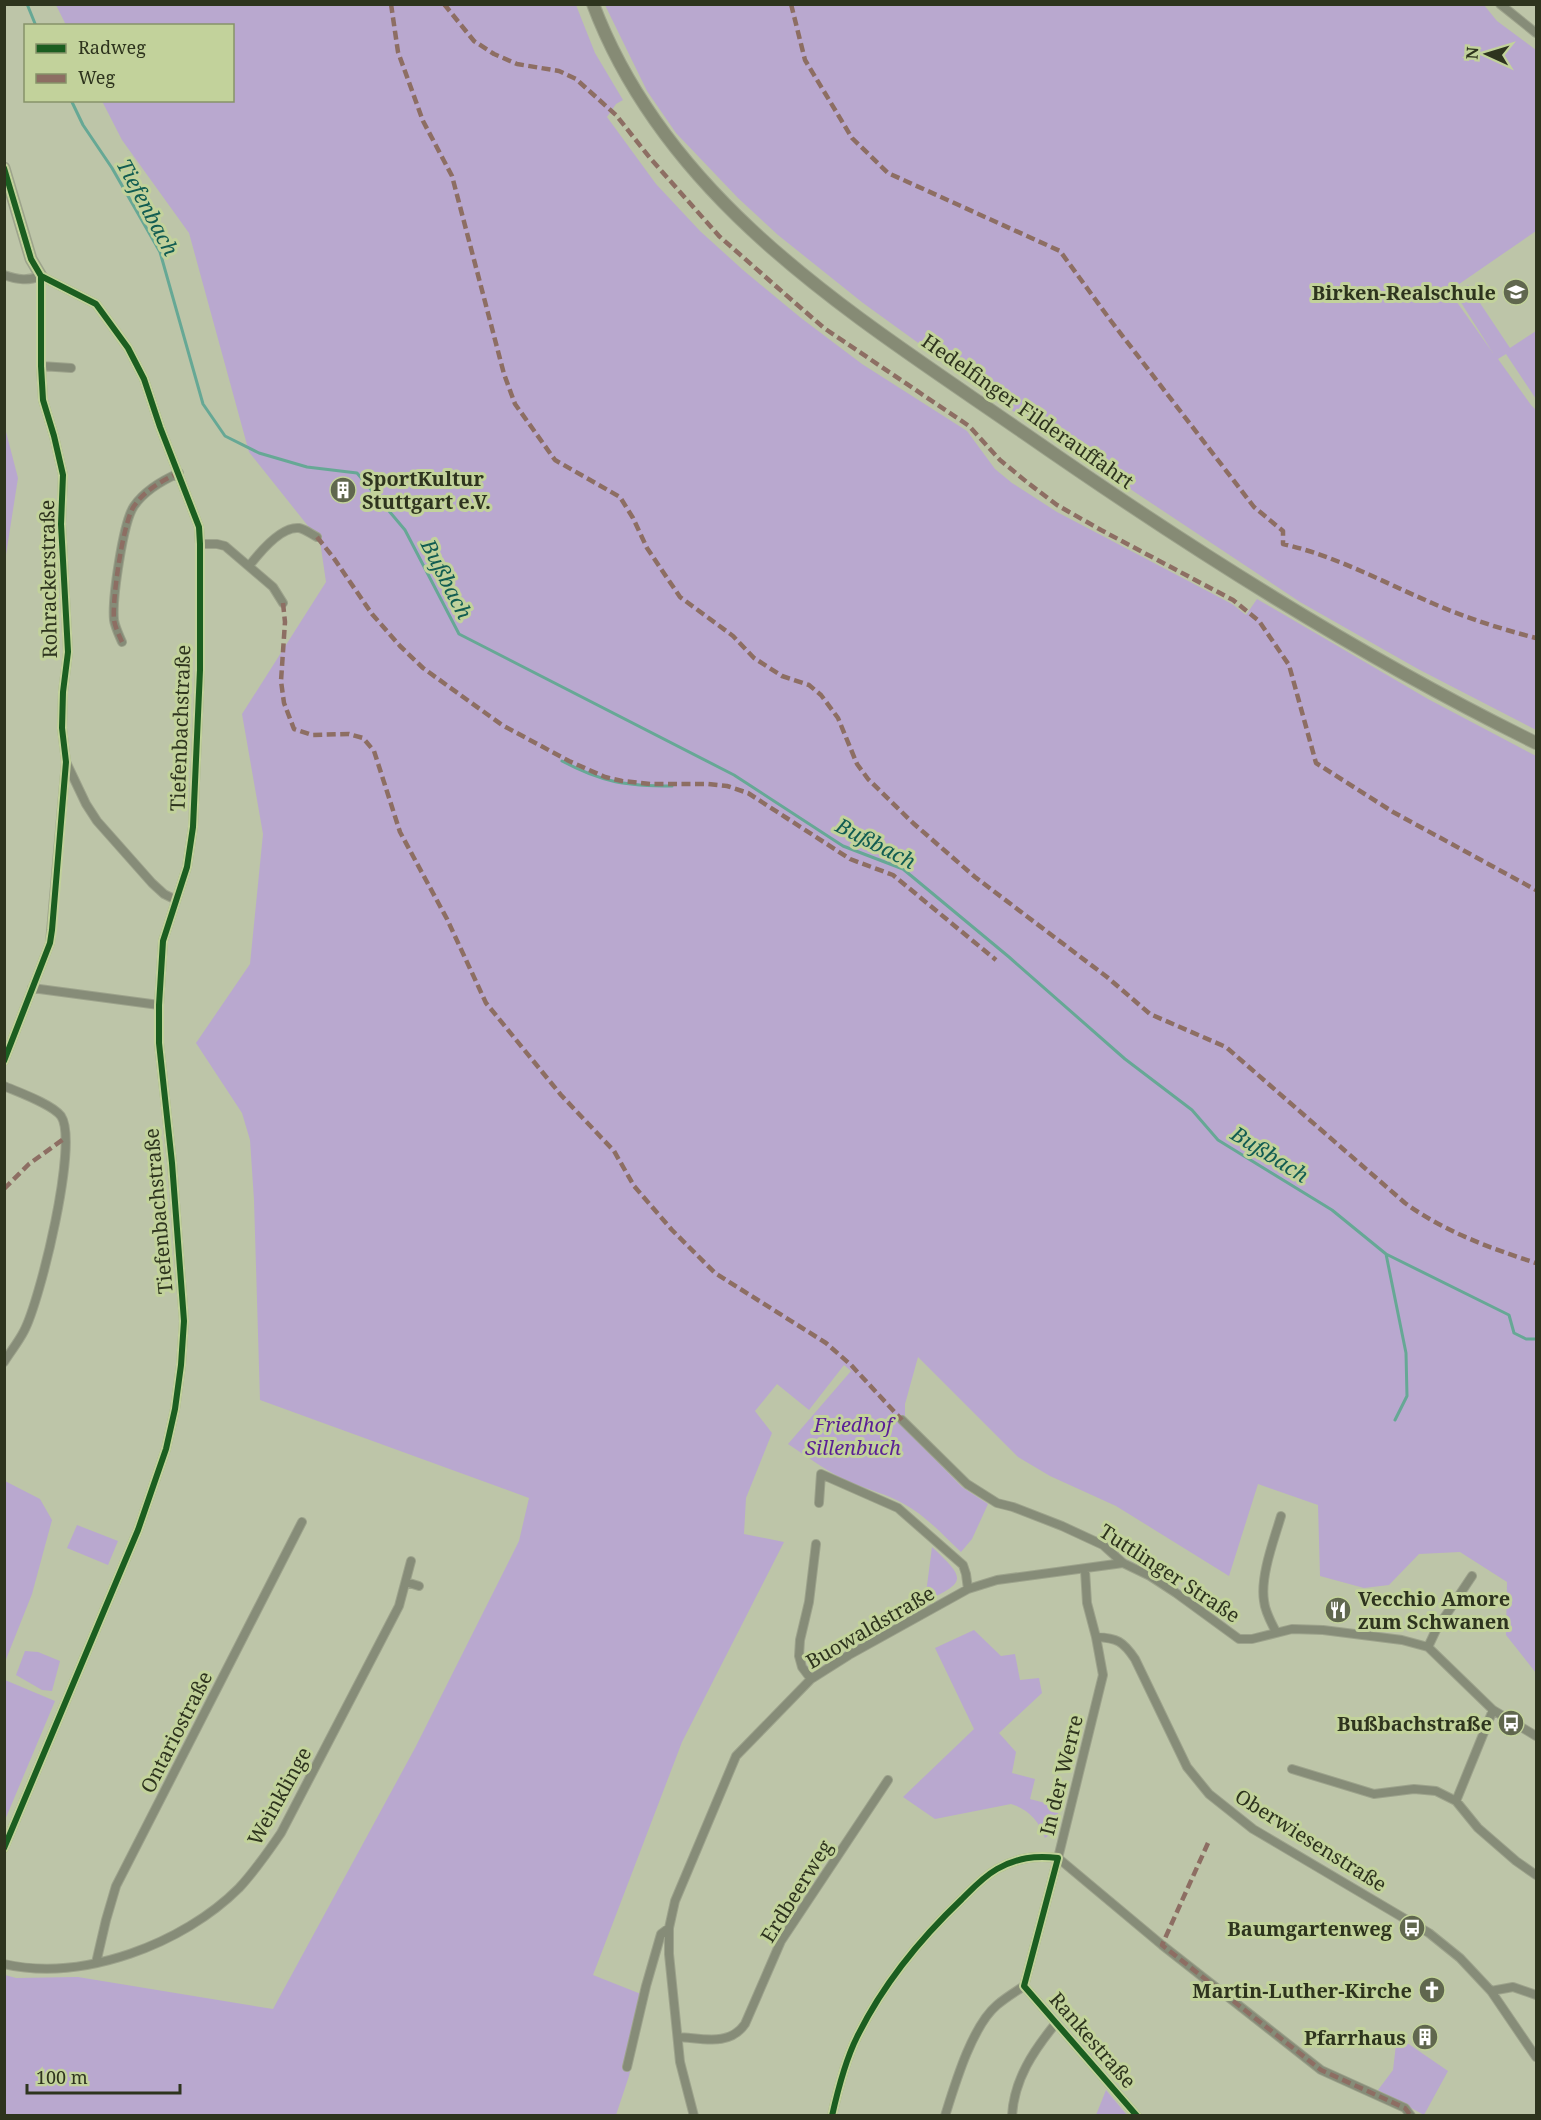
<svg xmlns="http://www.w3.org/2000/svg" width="1541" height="2120" viewBox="0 0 1541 2120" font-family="'Noto Serif',serif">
<rect width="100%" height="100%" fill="#bdc5a8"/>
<path fill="#b9a8cf" d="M56 5H576L595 53 623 100 616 104 607 117 656 184 700 231 743 270 801 318 862 364 967 431 995 469 1012 483 1057 512 1232 604 1246 615 1257 599 1428 699 1536 756V1673L1506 1635 1507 1582 1460 1552 1419 1554 1389 1585 1364 1588 1320 1576 1318 1505 1258 1484 1229 1576 1116 1506 1050 1476 1018 1457 918 1357 905 1404V1428L962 1487 988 1504 972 1539 961 1552C943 1535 926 1516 904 1504 887 1494 869 1490 852 1483 829 1473 809 1458 788 1444L851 1371 844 1365 809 1410 777 1384 755 1411 772 1433 746 1498 744 1534 784 1542 682 1742 593 1975 646 1996 629 2076 616 2115 5 2116V1975L16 1978 78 1977 273 2009 415 1748 519 1541 529 1498 260 1400 254 1200 250 1140 242 1113 196 1043 250 964 263 834 242 714 326 582 320 541 249 452 189 233 122 140 102 101 232 100V26L66 25Z
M605 5H1484L1497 21 1536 50V231L1449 291 1493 353 1455 293 1468 285 1510 348 1536 331V399L1506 354 1498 359 1531 405 1536 410V730L1418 669 1300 602 1004 405 863 303 778 235 738 198 676 133 647 91Z
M5 428 18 478 5 561Z
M5 1481 40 1499 52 1520 32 1594 5 1662Z
M77 1525 118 1541 108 1565 67 1548Z
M932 1547C965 1578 968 1582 925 1601Z
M974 1630 1001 1656 1015 1654 1020 1680 1039 1678 1042 1693 999 1733 1016 1752 1012 1773 1035 1779 1030 1799 1060 1807 1052 1833 1045 1838C1039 1821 1028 1809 1011 1804L935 1819 903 1797 974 1729 935 1648Z
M25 1651 38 1652 60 1661 52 1691 42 1690 16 1675Z
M5 1680 55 1701 5 1820Z
M1397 2036 1448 2071 1424 2115 1378 2090 1393 2070Z
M1106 2090 1127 2115H1096Z"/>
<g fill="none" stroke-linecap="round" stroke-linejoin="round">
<path stroke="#66a895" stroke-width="3" d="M27 4 36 26
M71 100 83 125 112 168 160 252 203 404 225 436 259 453 307 467 357 473 405 530 459 634 734 775 843 846 903 869 1009 957 1125 1059 1192 1110 1218 1140 1332 1210 1386 1254 1509 1315 1514 1333 1526 1339H1536
M562 761C603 783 627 786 672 786
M1386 1254 1406 1353 1407 1396 1395 1420"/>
<defs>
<path id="minor" d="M1500 4 1536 33
M4 275C18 280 28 281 41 276
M41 366 71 368
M200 544H217L225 546 273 587 283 603
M249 566C259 553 281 526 299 528 305 529 311 534 317 537
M122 642C119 635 115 627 114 620 112 599 123 522 134 506 145 490 163 480 179 473
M66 762 86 804 97 821 152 883 164 894 176 900
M32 988 159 1005
M4 1061 50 943 66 762 62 728 63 692 68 652 61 524 63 475 54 436 43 400 41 366V276
M4 1086C18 1092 52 1104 61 1116 79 1142 40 1301 24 1331 19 1341 11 1351 4 1362
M902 1420 967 1484 997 1503 1013 1507 1062 1526 1103 1545 1123 1563 1150 1576 1176 1593 1239 1639H1252L1292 1629 1323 1630 1402 1640 1428 1647 1493 1710 1536 1736
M819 1503 821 1474 898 1508 963 1565 966 1574 968 1589
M406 1582 419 1586
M1276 1632C1271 1622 1265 1612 1264 1601 1260 1576 1274 1540 1281 1516
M1096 1637C1117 1638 1123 1641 1135 1659L1187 1767 1209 1794 1253 1829 1429 1933 1460 1958 1491 1991 1536 2057
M1428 1647 1436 1630 1472 1576
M811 1679 802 1667 799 1656 800 1640 809 1602 816 1544
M1292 1769 1374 1794 1414 1789 1436 1791 1456 1801 1478 1828 1516 1861 1536 1875
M1456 1801 1493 1710
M4 1848 138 1530 166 1449 175 1409 181 1365 184 1321 172 1163 159 1043V1005L163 941 187 867 193 827 200 670V544L199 527 160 427 144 379 128 348 96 304 41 276
M1058 1858 1162 1945 1321 2070 1405 2108 1411 2116
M96 1963 106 1920 116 1886 302 1522
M4 1964C83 1982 183 1944 239 1888 255 1871 268 1852 281 1833L399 1606 411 1561
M1024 1986 1058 1858 1103 1675 1096 1637 1087 1603 1085 1570
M1024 1986 1137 2116
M1491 1991 1513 1987 1536 1995
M678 2037C702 2038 729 2047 745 2024L781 1941 888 1780
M627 2067 646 1986 661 1934 669 1928
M694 2116 680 2062 669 1954V1928L675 1901 736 1756 811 1679 849 1655 968 1589 997 1580 1123 1563
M832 2116C838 2089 845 2061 857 2037 882 1986 921 1938 962 1899 973 1888 983 1877 997 1869 1017 1858 1035 1855 1058 1858
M945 2116C955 2084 972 2026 997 2005 1005 1998 1015 1992 1024 1986
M1012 2116C1014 2079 1034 2050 1056 2023"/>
<path id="tertiary" d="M4 168 31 259 41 276"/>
<path id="secondary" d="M593 4C668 204 857 317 1024 433 1188 547 1357 655 1536 743"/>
</defs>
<use href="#minor" stroke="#9da38c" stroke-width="10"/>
<use href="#tertiary" stroke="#9da38c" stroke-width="13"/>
<use href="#secondary" stroke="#9da38c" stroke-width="14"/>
<use href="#minor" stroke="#868c78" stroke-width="8"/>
<use href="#tertiary" stroke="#868c78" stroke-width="10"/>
<use href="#secondary" stroke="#868b75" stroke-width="12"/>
<path stroke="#8d6e63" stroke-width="4.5" stroke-dasharray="9 4.5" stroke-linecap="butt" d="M391 4 398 52 423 121 452 176 504 374 515 404 555 460 620 497 633 518 647 548 680 597 733 636 754 658 782 676 809 685 821 695 838 718 857 764 868 779 913 823 975 877 1107 977 1150 1014 1226 1047 1405 1203C1445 1232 1490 1248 1536 1263
M444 4 474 41 494 54 517 64 559 71 576 79 616 115 650 158 719 236 778 288 824 328 969 426 1000 460 1028 483 1057 505 1101 530 1233 600 1259 621 1289 665 1316 763 1393 812 1536 890
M791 4 805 60 852 138 888 173 1060 251 1111 321 1254 507 1283 531V544C1336 556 1383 582 1432 603 1466 618 1501 629 1536 638
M317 537 333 557 372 614 400 646 423 668 502 725 569 761 605 777 622 781 650 784H708L727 786 748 793 850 859 893 875 996 960
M283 603 285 622 281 681 284 703 294 729 312 735 349 734 363 738 374 751 400 832 447 919 486 1003 561 1095 614 1151 634 1186 672 1230 715 1273 826 1343 851 1365 902 1420
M122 642C119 635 115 627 114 620 112 599 123 522 134 506 145 490 163 480 179 473
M4 1189 29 1164 65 1138
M1208 1843 1162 1945 1321 2070 1405 2108 1411 2116"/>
<defs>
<path id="cycleway" d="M4 168 31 259 41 276V366L43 400 54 436 63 475 61 524 68 652 63 692 62 728 66 762 52 930 50 943 4 1061
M4 1848 138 1530 166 1449 175 1409 181 1365 184 1321 172 1163 159 1043V1005L163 941 187 867 193 827 200 670V544L199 527 160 427 144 379 128 348 96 304 41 276
M832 2116C838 2089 845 2061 857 2037 882 1986 921 1938 962 1899 973 1888 983 1877 997 1869 1017 1858 1035 1855 1058 1858L1024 1986 1137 2116"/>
</defs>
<use href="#cycleway" stroke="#c2d29b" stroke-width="10"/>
<use href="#cycleway" stroke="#1b5e20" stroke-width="6"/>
</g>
<defs>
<symbol id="school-disc" viewBox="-11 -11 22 22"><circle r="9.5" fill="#60674e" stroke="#c2d29b"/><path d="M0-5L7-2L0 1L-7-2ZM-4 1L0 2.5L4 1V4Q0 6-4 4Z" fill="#fff"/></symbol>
<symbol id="building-disc" viewBox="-11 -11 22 22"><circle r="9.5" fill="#60674e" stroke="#c2d29b"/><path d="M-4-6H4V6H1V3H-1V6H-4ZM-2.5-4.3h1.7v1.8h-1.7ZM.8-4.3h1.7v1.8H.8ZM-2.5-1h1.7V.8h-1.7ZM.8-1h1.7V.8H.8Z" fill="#fff"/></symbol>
<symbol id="restaurant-disc" viewBox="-11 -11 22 22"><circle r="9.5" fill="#60674e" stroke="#c2d29b"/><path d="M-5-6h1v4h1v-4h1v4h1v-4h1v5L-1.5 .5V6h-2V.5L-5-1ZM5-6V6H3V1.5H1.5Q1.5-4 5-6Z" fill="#fff"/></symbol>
<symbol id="bus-disc" viewBox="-11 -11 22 22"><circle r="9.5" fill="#60674e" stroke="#c2d29b"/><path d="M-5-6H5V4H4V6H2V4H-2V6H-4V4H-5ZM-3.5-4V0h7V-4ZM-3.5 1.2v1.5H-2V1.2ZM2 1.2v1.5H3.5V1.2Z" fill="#fff"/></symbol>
<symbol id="church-disc" viewBox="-11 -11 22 22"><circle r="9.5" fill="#60674e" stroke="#c2d29b"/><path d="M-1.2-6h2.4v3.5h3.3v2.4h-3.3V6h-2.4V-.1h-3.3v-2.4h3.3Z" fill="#fff"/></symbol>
</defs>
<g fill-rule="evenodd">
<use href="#school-disc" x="1501" y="277" width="30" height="30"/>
<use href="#building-disc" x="328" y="475" width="30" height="30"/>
<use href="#restaurant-disc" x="1323" y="1595" width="30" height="30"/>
<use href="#bus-disc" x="1496" y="1708" width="30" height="30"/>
<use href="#bus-disc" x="1397" y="1913" width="30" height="30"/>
<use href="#church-disc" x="1417" y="1975" width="30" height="30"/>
<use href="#building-disc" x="1410" y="2022" width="30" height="30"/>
</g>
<g text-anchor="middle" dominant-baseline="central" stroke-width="6" stroke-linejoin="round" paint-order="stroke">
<g font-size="20" font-weight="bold" fill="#2e341e" stroke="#c2d29b" text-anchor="end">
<text x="1496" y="292">Birken-Realschule</text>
<text x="362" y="478" text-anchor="start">SportKultur<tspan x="362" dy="23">Stuttgart e.V.</tspan></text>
<text x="1358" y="1598" text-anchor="start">Vecchio Amore<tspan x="1358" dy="23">zum Schwanen</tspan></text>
<text x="1492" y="1723">Bußbachstraße</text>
<text x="1392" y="1928">Baumgartenweg</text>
<text x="1412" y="1990">Martin-Luther-Kirche</text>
<text x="1406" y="2037">Pfarrhaus</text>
</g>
<g font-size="20" fill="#2e341e" stroke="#c2d29b">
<text transform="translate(1028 411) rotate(35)">Hedelfinger Filderauffahrt</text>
<text transform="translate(48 579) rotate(-91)">Rohrackerstraße</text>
<text transform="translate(180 728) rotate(-88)">Tiefenbachstraße</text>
<text transform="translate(158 1211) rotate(-95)">Tiefenbachstraße</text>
<text transform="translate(1170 1573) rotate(33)">Tuttlinger Straße</text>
<text transform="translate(870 1627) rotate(-30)">Buowaldstraße</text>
<text transform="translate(176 1732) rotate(-63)">Ontariostraße</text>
<text transform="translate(1061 1775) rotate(-76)">In der Werre</text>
<text transform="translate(279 1796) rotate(-61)">Weinklinge</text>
<text transform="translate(1311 1840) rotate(32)">Oberwiesenstraße</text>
<text transform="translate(796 1891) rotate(-58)">Erdbeerweg</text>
<text transform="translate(1093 2040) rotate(49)">Rankestraße</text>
</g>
<g font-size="20" font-style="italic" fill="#5b2096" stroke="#c2d29b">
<text x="853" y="1424">Friedhof<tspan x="853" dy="23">Sillenbuch</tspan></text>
</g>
<g font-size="21" font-style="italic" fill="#125d52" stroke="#c2d29b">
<text transform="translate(148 207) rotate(62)">Tiefenbach</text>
<text transform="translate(447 579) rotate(63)">Bußbach</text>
<text transform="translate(876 843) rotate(27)">Bußbach</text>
<text transform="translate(1270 1154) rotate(32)">Bußbach</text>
</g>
</g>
<rect width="1541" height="2120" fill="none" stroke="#2e341e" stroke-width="12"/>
<rect x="24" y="24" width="210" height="78" fill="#c2d29b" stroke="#879369" stroke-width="1.5"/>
<rect x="36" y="44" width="30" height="9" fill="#1b5e20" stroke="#879369" stroke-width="1.5"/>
<text x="78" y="54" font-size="18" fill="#2e341e">Radweg</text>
<rect x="36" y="74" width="30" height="9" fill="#8d6e63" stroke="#879369" stroke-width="1.5"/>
<text x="78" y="84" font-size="18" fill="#2e341e">Weg</text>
<g transform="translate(1487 54) rotate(274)" stroke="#c2d29b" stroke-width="4.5" paint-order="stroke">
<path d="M0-4.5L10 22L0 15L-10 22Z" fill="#2e341e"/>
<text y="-9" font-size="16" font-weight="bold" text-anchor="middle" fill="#2e341e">N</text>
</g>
<path d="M27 2084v9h153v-9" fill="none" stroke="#2e341e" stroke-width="3"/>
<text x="36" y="2084" font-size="18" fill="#2e341e" stroke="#c2d29b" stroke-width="4.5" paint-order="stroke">100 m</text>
</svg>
